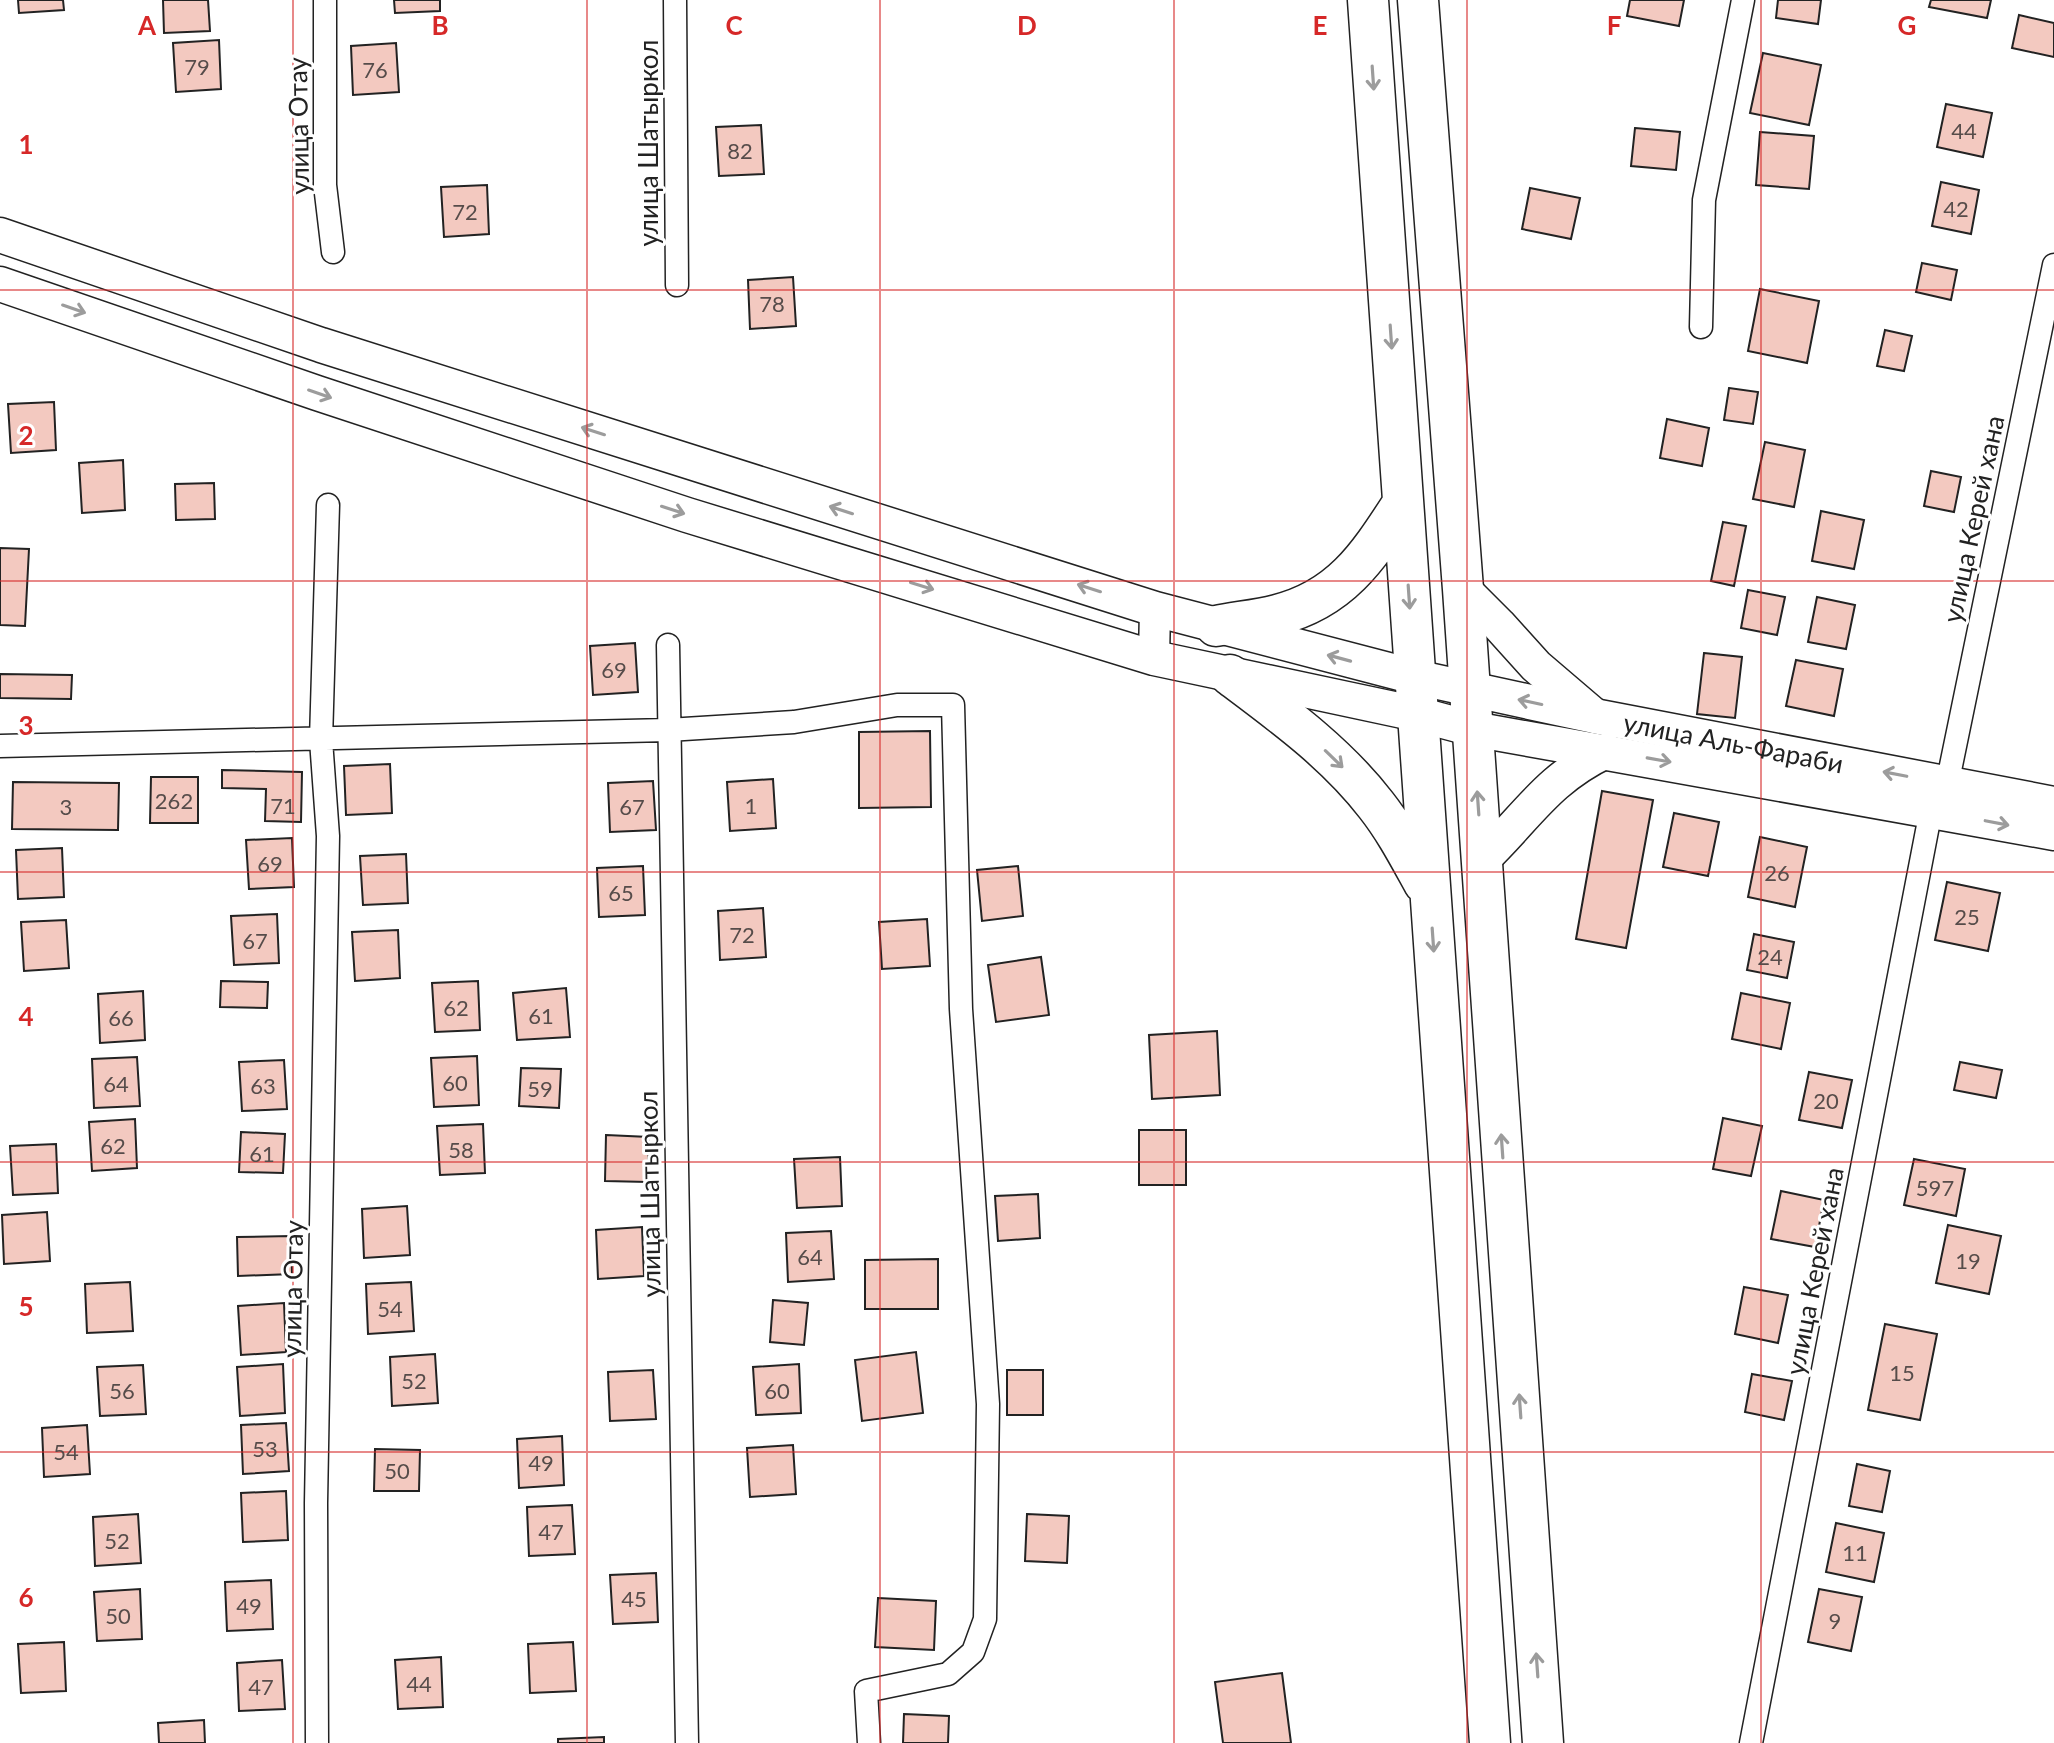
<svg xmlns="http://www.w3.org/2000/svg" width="2054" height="1743" viewBox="0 0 2054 1743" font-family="Lato,sans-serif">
<rect width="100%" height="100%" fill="#fff"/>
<path fill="#f3c9c0" stroke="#222" stroke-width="2" d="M18 0H63L64 10 19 13Z
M163 0H208L210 31 164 33Z
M394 0H440V11L395 13Z
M1630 0H1684L1679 26 1627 16Z
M1778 0H1821L1818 24 1776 18Z
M1931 0H1991L1987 18 1929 7Z
M2019 15 2054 23V57L2012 48Z
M219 40 221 89 176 92 173 43Z
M396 43 399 92 353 95 351 46Z
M1763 53 1821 65 1809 125 1750 113Z
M1946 104 1992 113 1983 157 1937 147Z
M761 125 764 174 719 176 716 127Z
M1635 128 1680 132 1676 170 1631 166Z
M1760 132 1814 136 1809 189 1756 185Z
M1941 182 1979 190 1971 234 1932 226Z
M487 185 489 234 444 237 441 187Z
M1530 188 1580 198 1571 239 1522 229Z
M1922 263 1957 270 1951 300 1916 292Z
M793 277 796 326 750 329 748 280Z
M1760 289 1819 301 1807 363 1748 351Z
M1885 330 1912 336 1904 371 1877 366Z
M1729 388 1758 392 1753 424 1724 420Z
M54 402 56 450 11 453 8 404Z
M1667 419 1709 428 1702 466 1660 458Z
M1765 442 1805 450 1794 507 1753 499Z
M123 460 125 510 82 513 79 463Z
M1931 471 1961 477 1954 512 1924 506Z
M214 483 215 519 176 520 175 484Z
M1821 511 1864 520 1854 569 1812 561Z
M1723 522 1746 526 1734 586 1711 581Z
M0 548 29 549 25 626 0 625Z
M1748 590 1785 597 1777 635 1741 628Z
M1817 597 1855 605 1846 649 1808 642Z
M635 643 638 692 593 695 590 646Z
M1704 653 1742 657 1735 718 1697 714Z
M1796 660 1843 669 1834 716 1786 706Z
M0 674 72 675 71 699 0 698Z
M930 731 931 807 859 808V732Z
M390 764 392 813 346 815 344 766Z
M222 770 302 772 301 822 265 821 266 789 222 788Z
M151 777H198V823H150Z
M773 779 776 828 730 831 727 782Z
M653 781 656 830 610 832 608 783Z
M13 782 119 783 118 830 12 829Z
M1602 791 1653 800 1626 948 1576 939Z
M1674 813 1719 822 1708 876 1663 867Z
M1760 837 1807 847 1795 907 1748 897Z
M292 838 294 887 249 889 246 840Z
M62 848 64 897 18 899 16 850Z
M406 854 408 903 363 905 360 856Z
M643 866 645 915 599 917 597 868Z
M1018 866 1023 916 982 921 977 870Z
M1947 882 2000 893 1988 951 1935 940Z
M763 908 766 957 720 960 718 911Z
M277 914 279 963 234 965 231 916Z
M927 919 930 966 882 969 879 922Z
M66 920 69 968 24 971 21 922Z
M398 930 400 978 355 981 352 932Z
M1754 934 1794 942 1787 978 1747 970Z
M1041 957 1049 1015 996 1022 988 965Z
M221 981 268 982 267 1008 220 1007Z
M478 981 480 1030 435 1032 432 983Z
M566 988 570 1037 517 1040 513 993Z
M143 991 145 1040 100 1043 98 994Z
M1741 993 1790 1003 1781 1049 1732 1039Z
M1217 1031 1220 1095 1152 1099 1149 1035Z
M477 1056 479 1105 434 1107 431 1058Z
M137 1057 140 1106 94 1108 92 1059Z
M284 1060 287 1109 242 1111 239 1062Z
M1960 1062 2002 1070 1996 1098 1954 1090Z
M521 1068 561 1069 559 1108 519 1106Z
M1809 1072 1852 1080 1842 1128 1799 1120Z
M1723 1118 1762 1126 1751 1176 1713 1169Z
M135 1119 137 1168 92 1171 89 1122Z
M483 1124 485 1173 440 1175 437 1126Z
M1139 1130H1186V1185H1139Z
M241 1132 285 1134 283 1173 239 1172Z
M606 1135 649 1137 648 1182 605 1181Z
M56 1144 58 1193 13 1195 10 1146Z
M840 1157 842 1206 797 1208 794 1159Z
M1914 1159 1965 1169 1956 1216 1904 1205Z
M1781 1191 1824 1200 1815 1247 1771 1239Z
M1038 1194 1040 1238 998 1241 995 1196Z
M407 1206 410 1255 364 1258 362 1209Z
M47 1212 50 1261 4 1264 2 1215Z
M1948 1225 2001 1236 1989 1294 1936 1283Z
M642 1227 644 1276 598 1279 596 1230Z
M831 1231 834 1279 788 1282 786 1233Z
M291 1236 292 1274 238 1276 237 1237Z
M938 1259V1309H865V1260Z
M130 1282 133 1331 87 1333 85 1284Z
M411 1282 414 1331 368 1334 366 1284Z
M1744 1287 1788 1295 1778 1343 1735 1334Z
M773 1300 808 1303 804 1345 770 1342Z
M284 1303 286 1352 241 1355 238 1306Z
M1885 1324 1937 1334 1920 1420 1868 1410Z
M916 1352 923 1413 862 1421 855 1360Z
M435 1354 438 1403 392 1406 390 1357Z
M283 1364 285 1413 240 1416 237 1367Z
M799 1364 801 1413 756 1415 753 1367Z
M143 1365 146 1414 100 1416 97 1367Z
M653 1370 656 1419 610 1421 608 1372Z
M1007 1370H1043V1415H1007Z
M1752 1374 1792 1381 1784 1420 1745 1412Z
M286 1423 289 1471 243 1474 241 1425Z
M87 1425 90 1474 44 1477 42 1428Z
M562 1436 564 1485 519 1488 517 1439Z
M793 1445 796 1494 750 1497 747 1448Z
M375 1449 420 1450 419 1491H374Z
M1857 1464 1890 1471 1882 1512 1849 1506Z
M286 1491 288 1540 243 1542 241 1493Z
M572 1505 575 1554 529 1556 527 1507Z
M138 1514 141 1563 95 1566 93 1517Z
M1027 1514 1069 1516 1067 1563 1025 1561Z
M1836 1523 1884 1533 1874 1582 1826 1572Z
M656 1573 658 1622 613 1624 610 1575Z
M271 1580 273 1629 227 1631 225 1582Z
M140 1589 142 1639 97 1641 94 1592Z
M1819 1589 1862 1597 1851 1651 1808 1642Z
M878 1598 936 1601 934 1650 875 1647Z
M64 1642 66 1691 21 1693 18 1644Z
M573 1642 576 1691 530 1693 528 1644Z
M441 1657 443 1707 398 1709 395 1660Z
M282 1660 285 1709 239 1711 237 1663Z
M1282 1673 1291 1743H1223L1215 1682Z
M904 1714 949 1716 948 1743H903Z
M204 1720 205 1743H159L158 1723Z
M604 1737V1743H558V1739Z"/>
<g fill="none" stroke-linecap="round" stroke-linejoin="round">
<defs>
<path id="street" d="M325 0V185L333 252
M675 0 677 285
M1701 327 1704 200 1743 0
M668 645 687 1743
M0 746 668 730 794 722 897 705H953L961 1009 988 1404 985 1619 973 1652 948 1674 866 1691 869 1743
M1947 785 2054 265
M317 1743 316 1503 328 836 321 740 328 505
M1751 1743 1931 810"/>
<path id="secondary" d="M1154 658 1155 609"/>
<g id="primary">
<path id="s1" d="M0 235 321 345 1155 609 1415 677 1594 716 2054 804"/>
<path d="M0 284 317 393 687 515 1154 658 1417 714 1473 729 2054 833"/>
<path d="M1463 589 1499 625 1536 666 1591 713"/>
<path d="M1482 860C1527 817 1547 779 1606 751"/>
</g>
<path id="highway" d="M1368 0 1490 1743
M1418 0 1463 589 1543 1743
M1216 626C1236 622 1258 620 1277 615 1342 599 1369 555 1403 503
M1230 675C1282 714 1336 753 1376 805 1395 829 1409 856 1424 883"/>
</defs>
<use href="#street" stroke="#222" stroke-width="25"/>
<use href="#secondary" stroke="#222" stroke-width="33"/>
<use href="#primary" stroke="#222" stroke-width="37"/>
<use href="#highway" stroke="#222" stroke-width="43"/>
<use href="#street" stroke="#fff" stroke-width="22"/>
<use href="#secondary" stroke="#fff" stroke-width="30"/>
<use href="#primary" stroke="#fff" stroke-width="34"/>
<use href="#highway" stroke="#fff" stroke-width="40"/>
</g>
<defs><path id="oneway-shaft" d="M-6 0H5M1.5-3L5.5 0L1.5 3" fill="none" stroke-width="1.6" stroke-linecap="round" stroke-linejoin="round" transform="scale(2)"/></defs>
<g stroke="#9c9c9c">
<use href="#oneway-shaft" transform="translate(1373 78) rotate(86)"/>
<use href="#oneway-shaft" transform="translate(74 309) rotate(19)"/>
<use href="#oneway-shaft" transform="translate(1391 337) rotate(86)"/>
<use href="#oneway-shaft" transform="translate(320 394) rotate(19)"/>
<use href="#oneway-shaft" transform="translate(593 431) rotate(-162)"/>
<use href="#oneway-shaft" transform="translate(673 510) rotate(18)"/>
<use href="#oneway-shaft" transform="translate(841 510) rotate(-162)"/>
<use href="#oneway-shaft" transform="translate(922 586) rotate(17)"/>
<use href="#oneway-shaft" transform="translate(1089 588) rotate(-162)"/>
<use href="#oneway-shaft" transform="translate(1409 597) rotate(86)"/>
<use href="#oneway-shaft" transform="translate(1339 658) rotate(-165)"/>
<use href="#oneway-shaft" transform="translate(1530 702) rotate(-168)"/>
<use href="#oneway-shaft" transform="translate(1334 759) rotate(44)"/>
<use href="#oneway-shaft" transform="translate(1659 760) rotate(10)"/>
<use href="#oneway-shaft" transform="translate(1895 774) rotate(-169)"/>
<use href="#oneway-shaft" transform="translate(1478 803) rotate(-94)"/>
<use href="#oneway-shaft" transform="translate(1997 823) rotate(11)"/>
<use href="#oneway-shaft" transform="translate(1433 940) rotate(86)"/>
<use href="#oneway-shaft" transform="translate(1502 1146) rotate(-94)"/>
<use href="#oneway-shaft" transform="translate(1520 1406) rotate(-94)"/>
<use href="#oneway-shaft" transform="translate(1537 1665) rotate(-94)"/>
</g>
<path fill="none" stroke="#d62828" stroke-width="2" stroke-opacity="0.55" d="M293 0V1743M587 0V1743M880 0V1743M1174 0V1743M1467 0V1743M1761 0V1743M0 290H2054M0 581H2054M0 872H2054M0 1162H2054M0 1452H2054"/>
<g text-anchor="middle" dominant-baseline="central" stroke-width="6" stroke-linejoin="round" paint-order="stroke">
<g font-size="22" fill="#564c4a">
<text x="197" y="66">79</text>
<text x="375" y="69">76</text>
<text x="1964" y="130">44</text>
<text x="740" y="150">82</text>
<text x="1956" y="208">42</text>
<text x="465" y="211">72</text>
<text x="772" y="303">78</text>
<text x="614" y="669">69</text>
<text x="174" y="800">262</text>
<text x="283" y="805">71</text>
<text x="751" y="805">1</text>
<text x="66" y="806">3</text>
<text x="632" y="806">67</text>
<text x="270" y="863">69</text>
<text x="1777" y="872">26</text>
<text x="621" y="892">65</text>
<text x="1967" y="916">25</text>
<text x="742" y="934">72</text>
<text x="255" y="940">67</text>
<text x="1770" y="956">24</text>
<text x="456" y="1007">62</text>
<text x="541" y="1015">61</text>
<text x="121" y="1017">66</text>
<text x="455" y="1082">60</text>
<text x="116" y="1083">64</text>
<text x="263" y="1085">63</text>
<text x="540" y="1088">59</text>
<text x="1826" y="1100">20</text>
<text x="113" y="1145">62</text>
<text x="461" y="1149">58</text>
<text x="262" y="1153">61</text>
<text x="1935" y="1187">597</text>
<text x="810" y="1256">64</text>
<text x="1968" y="1260">19</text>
<text x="390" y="1308">54</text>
<text x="1902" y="1372">15</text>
<text x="414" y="1380">52</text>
<text x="122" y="1390">56</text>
<text x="777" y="1390">60</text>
<text x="265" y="1448">53</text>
<text x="66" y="1451">54</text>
<text x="541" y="1462">49</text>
<text x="397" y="1470">50</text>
<text x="551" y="1531">47</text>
<text x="117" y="1540">52</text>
<text x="1855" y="1552">11</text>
<text x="634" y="1598">45</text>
<text x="249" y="1605">49</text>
<text x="118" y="1615">50</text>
<text x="1835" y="1620">9</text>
<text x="419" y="1683">44</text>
<text x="261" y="1686">47</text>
</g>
<g font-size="26" fill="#222" stroke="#fff">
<text transform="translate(298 126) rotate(-91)">улица Отау</text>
<text transform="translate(648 143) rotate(-90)">улица Шатыркол</text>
<text transform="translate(1973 519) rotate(-78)">улица Керей хана</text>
<text stroke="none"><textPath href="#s1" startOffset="1808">улица Аль-Фараби</textPath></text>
<text transform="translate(649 1194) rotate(-91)">улица Шатыркол</text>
<text transform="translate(1814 1271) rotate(-79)">улица Керей хана</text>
<text transform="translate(292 1289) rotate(-89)">улица Отау</text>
</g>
</g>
<g font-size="26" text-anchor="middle" font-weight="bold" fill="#d62828" stroke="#fff" stroke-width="6" stroke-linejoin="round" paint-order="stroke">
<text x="147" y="35">A</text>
<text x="440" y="35">B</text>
<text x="734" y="35">C</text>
<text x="1027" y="35">D</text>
<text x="1320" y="35">E</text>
<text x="1614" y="35">F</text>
<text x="1907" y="35">G</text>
<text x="26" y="154">1</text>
<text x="26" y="445">2</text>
<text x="26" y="735">3</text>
<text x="26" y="1026">4</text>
<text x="26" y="1316">5</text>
<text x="26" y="1607">6</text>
</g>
</svg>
